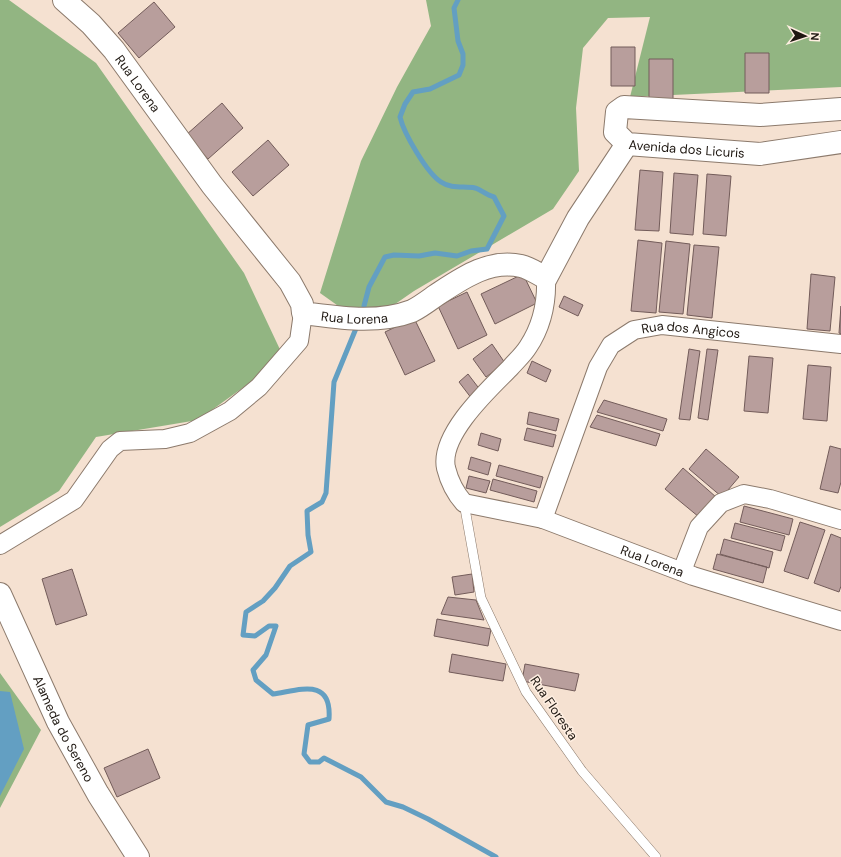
<svg xmlns="http://www.w3.org/2000/svg" width="841" height="857" viewBox="0 0 841 857" font-family="'DM Sans',sans-serif">
<rect width="100%" height="100%" fill="#f5e1d1"/>
<path fill="#92b582" d="M0 0H9L96 63 244 273 284 358 198 420 96 437 59 491 0 527Z
M426 0H841V87L630 97 650 17 608 18 583 48 576 108 579 171 553 209 414 291 365 325 320 293 361 161 397 87 431 26Z
M0 673 41 730 0 808Z"/>
<path fill="#639fc2" d="M0 691 10 692 24 749 0 796Z"/>
<g fill="none" stroke-linecap="round" stroke-linejoin="round">
<path stroke="#639fc2" stroke-width="5" d="M364 306 369 287 385 257 394 255 419 256 435 253 457 256 471 251 487 249 504 216 494 197C486 195 480 189 475 188 464 186 451 189 441 182 427 173 404 134 400 117L405 104 413 92 430 89 459 75 463 65V54L458 41 454 8 458 0
M357 326 334 382 326 493 322 502 307 511 308 535 311 552 290 566 275 588 263 601 246 612 243 635 255 636 269 626H276L266 655 253 670 256 680 273 694C300 690 332 677 329 719L308 725 304 754 310 762H319L324 758 361 777 386 802 403 807 428 819 496 857"/>
</g>
<path fill="#b89e9c" stroke="#735c5a" d="M154 2 175 27 139 58 118 33Z
M611 47H635V86H611Z
M745 53H769V93H745Z
M649 59H673V99H649Z
M222 103 243 128 208 159 186 135Z
M268 140 289 165 253 196 232 172Z
M640 170 663 172 659 231 635 230Z
M674 173 698 175 693 235 670 233Z
M707 174 731 176 726 236 703 234Z
M638 240 662 243 656 313 631 311Z
M666 241 690 244 683 314 659 312Z
M694 245 719 247 712 318 687 315Z
M523 274 537 303 495 324 481 294Z
M811 274 835 277 830 331 807 329Z
M467 292 487 335 458 349 438 306Z
M564 296 583 305 578 316 559 307Z
M841 306V334L839 333Z
M414 318 435 361 405 375 385 332Z
M492 344 505 363 486 377 473 359Z
M689 349 700 351 690 420 679 419Z
M707 349 718 350 708 420 698 418Z
M749 356 773 358 768 413 744 411Z
M532 361 551 370 546 382 527 373Z
M808 365 831 367 827 421 803 419Z
M468 374 481 391 472 399 459 382Z
M604 400 667 419 663 431 597 412Z
M529 412 559 419 556 431 527 424Z
M597 415 660 434 656 446 590 427Z
M527 428 556 435 553 447 524 440Z
M481 433 501 439 498 451 478 445Z
M830 446 841 449V482L838 493 820 489Z
M706 449 739 477 722 497 689 469Z
M471 457 491 463 488 475 468 469Z
M499 465 543 477 540 488 496 476Z
M683 468 716 497 699 517 665 489Z
M469 476 490 481 486 493 466 488Z
M493 479 537 491 534 502 490 490Z
M744 506 793 519 789 535 740 522Z
M800 522 825 530 808 579 784 571Z
M735 523 785 536 781 551 731 538Z
M831 534 841 538V586L839 592 814 583Z
M724 539 773 552 769 568 720 554Z
M717 554 767 567 763 583 713 569Z
M72 569 87 615 56 625 42 579Z
M472 574 474 592 455 595 452 577Z
M448 597 476 600 484 620 441 614Z
M437 619 491 629 488 646 434 636Z
M452 654 506 664 503 681 449 672Z
M525 664 579 674 575 691 522 681Z
M148 749 160 778 117 797 104 768Z"/>
<g fill="none" stroke-linecap="round" stroke-linejoin="round">
<defs>
<path id="service" d="M464 503 481 598 526 692 582 771 656 857"/>
<g id="minor">
<path id="s1" d="M546 278C547 303 542 326 528 347 523 355 516 361 510 368 489 389 439 435 446 468 449 480 456 494 464 503L543 519 693 576 841 621"/>
<path id="s2" d="M543 519 598 367 611 345 634 330 662 325 841 344"/>
<path d="M0 545 74 500 110 449 120 441 165 439 190 433 230 411 259 387 299 341 303 313"/>
<path d="M682 571 699 527 721 503 744 494 770 499 841 520"/>
</g>
<g id="tertiary">
<path id="s3" d="M64 0 91 24 114 50 212 185 290 282 302 304 303 313C338 318 378 324 412 311 420 307 428 301 435 296 461 279 488 259 521 266 530 268 538 274 546 278L578 218 627 144"/>
<path id="s4" d="M841 109 760 115 624 107 617 112 615 132 627 144 760 154 841 142"/>
<path id="s5" d="M0 594 58 722 98 794 138 857"/>
</g>
</defs>
<use href="#service" stroke="#8c7a6c" stroke-width="10"/>
<use href="#minor" stroke="#8c7a6c" stroke-width="20"/>
<use href="#tertiary" stroke="#8c7a6c" stroke-width="24"/>
<use href="#service" stroke="#fff" stroke-width="9"/>
<use href="#minor" stroke="#fff" stroke-width="18"/>
<use href="#tertiary" stroke="#fff" stroke-width="22"/>
</g>
<g text-anchor="middle" dominant-baseline="central" stroke-width="3" stroke-linejoin="round" paint-order="stroke">
<g font-size="13" fill="#1f1812" stroke="#ffefe2">
<text stroke="none"><textPath href="#s3" startOffset="112">Rua Lorena</textPath></text>
<text stroke="none"><textPath href="#s4" startOffset="323">Avenida dos Licuris</textPath></text>
<text stroke="none"><textPath href="#s3" startOffset="448">Rua Lorena</textPath></text>
<text stroke="none"><textPath href="#s2" startOffset="272">Rua dos Angicos</textPath></text>
<text stroke="none"><textPath href="#s1" startOffset="460">Rua Lorena</textPath></text>
<text transform="translate(554 708) rotate(56)">Rua Floresta</text>
<text stroke="none"><textPath href="#s5" startOffset="149">Alameda do Sereno</textPath></text>
</g>
</g>
<g transform="translate(805 36) rotate(93)" stroke="#ffefe2" stroke-width="3" paint-order="stroke">
<path d="M0-3L7 15L0 10L-7 15Z" fill="#1f1812"/>
<text y="-6" font-size="11" font-weight="bold" text-anchor="middle" fill="#1f1812">N</text>
</g>
</svg>
